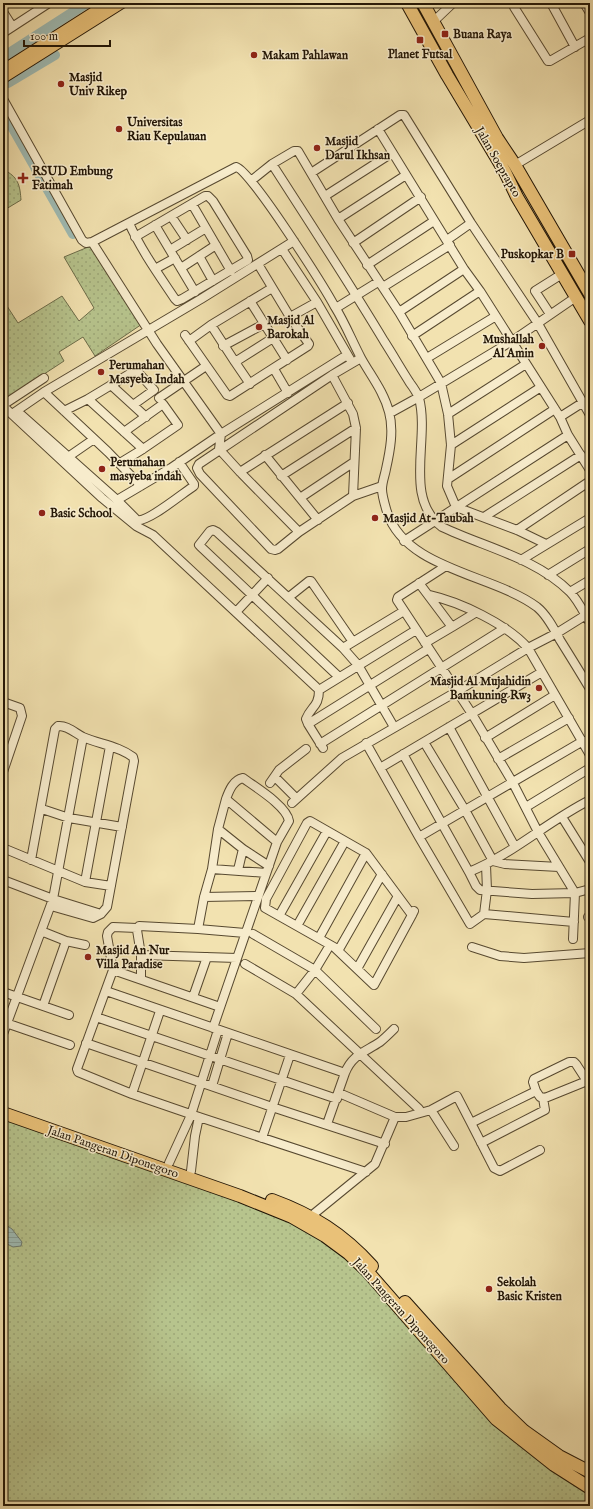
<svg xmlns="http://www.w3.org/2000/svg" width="593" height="1509" viewBox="0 0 593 1509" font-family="'IM FELL English',serif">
<defs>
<pattern id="grass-dots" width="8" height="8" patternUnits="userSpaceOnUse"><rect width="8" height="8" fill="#b7c48d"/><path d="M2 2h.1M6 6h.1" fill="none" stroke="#9da878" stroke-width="1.8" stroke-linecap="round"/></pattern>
<pattern id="water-rules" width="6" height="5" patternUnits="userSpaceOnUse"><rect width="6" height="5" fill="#9fbcb5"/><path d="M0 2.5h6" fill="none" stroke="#89a19a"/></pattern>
</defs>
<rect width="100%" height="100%" fill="#f2e2b0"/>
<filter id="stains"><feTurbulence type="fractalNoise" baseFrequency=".005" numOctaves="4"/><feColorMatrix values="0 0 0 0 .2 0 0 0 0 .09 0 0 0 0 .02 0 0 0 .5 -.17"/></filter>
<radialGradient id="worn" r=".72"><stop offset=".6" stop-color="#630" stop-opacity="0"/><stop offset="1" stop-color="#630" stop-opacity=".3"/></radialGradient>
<path fill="url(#grass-dots)" stroke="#6d6d4a" d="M6 171C19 178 20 187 21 200L6 209 3 206V172Z
M93 245 145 322 95 356 83 337 59 352 64 361 3 401V309L7 306 18 323 62 296 79 321 94 308 64 257Z
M3 1111 328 1234 590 1490V1506H3Z"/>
<path fill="url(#water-rules)" stroke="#6d7a6f" d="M3 1223 12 1229 22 1242 21 1246 13 1247 3 1242Z"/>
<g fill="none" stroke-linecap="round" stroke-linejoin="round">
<path stroke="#9fbcb5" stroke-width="10" d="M3 57 87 3
M8 83 55 55
M3 111 73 234"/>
<defs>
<path id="minor" d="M515 3 514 7 548 61H550L590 38
M551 3 575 47
M584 3 590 13
M3 12 12 26
M433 22 453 3
M3 33 49 3
M3 99 82 240 86 243 92 242 236 167C250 169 324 287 335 307 345 323 352 341 361 358 371 376 384 392 389 412 394 430 390 451 386 469 385 475 382 482 382 489 382 496 385 505 387 512 406 570 493 574 537 607 547 615 554 629 560 640 570 656 580 672 590 689
M378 129 464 269 480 291 560 417 568 435 590 470
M272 164C310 223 348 281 384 341 393 355 401 369 410 383 413 387 417 393 419 398 430 440 403 498 442 527 484 547 536 558 570 592 578 600 584 613 590 623
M515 165 590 120
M311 173 400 115H404L471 223 537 322 590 415
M252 180 272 164 294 151H298L338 219 399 312 441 383 448 414 451 445 447 486 456 507
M325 196 392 153
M192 204 231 271
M171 216 187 240
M338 219 406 175
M129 223C141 250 159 275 175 299L177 301 182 299 248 260 247 256 213 201 208 196H205L135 237
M155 225 195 292
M447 240 471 223
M92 242 157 344 221 434 219 449 240 472 299 532
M353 243 421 197
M282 249 317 302 350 359
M170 250 206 228
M199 256 213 281
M367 265 434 221
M181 268 216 245
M155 269 175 258
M383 287 450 245
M250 301 287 360
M336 308 378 282
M399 312 464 269
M550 314 535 291 562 274
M290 317 317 302
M211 325 235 362 250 384
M185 335 227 395 230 396 308 346 309 344 290 317 258 264
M412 336 480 291
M189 341 211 325 272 288
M223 346 264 324
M361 358 332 375 199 464 197 468 200 474 271 549 275 550 278 549 299 532 353 496 382 486
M427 358 496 316
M235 362 273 338
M274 369 288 393
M332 375 353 414 356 428 353 496
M111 385 146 417
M44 392 108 452 141 486
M159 398 206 366
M3 405 44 378
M133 405 154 390 136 370 88 399 143 449
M3 406 102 498 136 526 153 535 316 687 319 690C319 707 311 706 306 719L308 724 323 748
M17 411 117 500 137 520C147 523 183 493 194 486V484L179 462
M64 411 88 399
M390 413 419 397 512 341 576 297
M12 414 44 392 201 299 294 241
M448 414 526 364
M560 417 582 403
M451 445 541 387
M265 455 318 520
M68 457 94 439
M120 463 143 449 178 425 163 404 124 432
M240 472 348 403
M281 476 356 428
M448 479 555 409
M300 498 354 462
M117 500 171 468 221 434 347 355
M456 507 517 530 546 544
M484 517 581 455
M517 530 590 481
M404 541 568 435
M521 560 590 518
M446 566 398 597 397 600 472 714 513 783 538 832 575 893 590 889
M548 575 590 549
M419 583 452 627 425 643
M570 592 590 580
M429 595C460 602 507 624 528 648L590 755
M289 597 309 581H311L353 642
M236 612 268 578
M452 627 475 613
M343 648 404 611
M339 677 200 546 199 545 210 531 213 530 217 532 343 648 358 665 394 727
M319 690 416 630
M3 702 20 708 22 716 3 772
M308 724 428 649
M449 727 515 847
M485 738 555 695
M424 742 465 810 493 861
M366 743 419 837 470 924 484 914 487 890 486 865
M320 744 505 628
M403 754 469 872C513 854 548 821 590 800
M498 759 569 718
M380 768 542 672
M275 777 296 798
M270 783 279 770 306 749
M292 803 342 758 456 692 528 648 557 633 589 613
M526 807 590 768
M42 809 69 818 122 827
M562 817 590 862
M419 837 583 741
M3 848 85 882 111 886
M243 849 269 866
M31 860 55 729 58 726C67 725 75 733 83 737 99 744 119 746 133 757L134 761 107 907 101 914 93 918 51 906
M493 861 505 864 559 867
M212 869 266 873
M238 870 243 849 218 829 226 799 277 842
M469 872 476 886 480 890 532 894 575 893 573 939
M3 880 53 899 101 914
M85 882 110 746
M204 897 258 896
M484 914 574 922
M412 915 366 853 310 821 307 823 266 899 265 908 334 947 374 985 412 915 414 911
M279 916 327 831
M588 917H590
M297 926 345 841
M137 928 113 927 108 932 107 936 113 970 77 1069 78 1072 132 1094 199 1117 366 1172
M198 929 204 897 212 869 218 829
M41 931 66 941 85 945
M253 934 315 970 330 945
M319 938 366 853
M472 947 500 956 524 958 590 953
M338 951 382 874
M141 955 237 958
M245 964 296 994 315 970 376 1029
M357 969 398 896
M113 970 220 1007
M141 979V955L137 930 139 926 198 929 245 933
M106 991 345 1073 327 1124
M3 992 69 1015
M296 994 419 1109
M193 997 207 957
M43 1006 66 941
M96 1017 337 1099
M3 1022 70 1045
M213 1028 277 842 289 821C287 806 255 787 243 778 233 780 229 791 226 799
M3 1034 53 899 83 737
M86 1043 272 1107 385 1144
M345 1073C352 1055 365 1052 380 1042 385 1038 390 1033 394 1029
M212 1086 228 1033
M339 1093 395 1117H406L431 1110 457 1096 471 1123 536 1091 540 1097 545 1098 587 1081 576 1064 574 1062H569L534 1079 533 1082 536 1091
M132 1094 160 1011
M431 1110 454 1146
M471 1123 494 1168 500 1171 540 1150
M262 1138 290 1055
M481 1143 545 1110 543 1098
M169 1163 191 1115 218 1030
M191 1171 195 1136 199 1117
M310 1217 375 1164 395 1117"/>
<path id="major" d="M3 70 108 3
M3 78 122 3"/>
<path id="highway" d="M407 3 447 75 505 172 517 197 590 321
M423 3 497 138 515 165 590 294
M3 1113 240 1196 292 1217 325 1236 348 1253 367 1271 496 1419 554 1465 590 1488
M272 1200C313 1215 343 1234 372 1266
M405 1302 500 1408 524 1431 559 1456 590 1472"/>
</defs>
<use href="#minor" stroke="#574930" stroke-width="10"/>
<use href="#major" stroke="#231606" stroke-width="12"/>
<use href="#highway" stroke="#231606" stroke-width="14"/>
<use href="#minor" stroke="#f7eccc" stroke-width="8"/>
<use href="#major" stroke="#e9c178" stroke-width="10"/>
<use href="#highway" stroke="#e9c178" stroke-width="12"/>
</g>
<g fill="#8f2418" stroke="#f7eccc" stroke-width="1.5">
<rect x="441" y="30" width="8" height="8" rx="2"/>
<rect x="416" y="36" width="8" height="8" rx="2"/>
<circle cx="254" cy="55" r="4"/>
<circle cx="61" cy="84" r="4"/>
<circle cx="119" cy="129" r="4"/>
<circle cx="317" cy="148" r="4"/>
<path d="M21 172h4v4h4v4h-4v4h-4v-4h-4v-4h4z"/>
<rect x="568" y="250" width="8" height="8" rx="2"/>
<circle cx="259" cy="327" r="4"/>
<circle cx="542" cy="346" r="4"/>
<circle cx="101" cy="372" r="4"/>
<circle cx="102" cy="469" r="4"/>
<circle cx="42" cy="513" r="4"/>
<circle cx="375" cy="518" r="4"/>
<circle cx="539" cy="688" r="4"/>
<circle cx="88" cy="957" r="4"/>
<circle cx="489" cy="1289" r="4"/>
</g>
<g text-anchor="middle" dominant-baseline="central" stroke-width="3" stroke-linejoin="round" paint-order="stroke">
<g font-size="12" font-weight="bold" fill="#231606" stroke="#f7eccc" text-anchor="start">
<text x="453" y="34">Buana Raya</text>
<text x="420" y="54" text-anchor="middle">Planet Futsal</text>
<text x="262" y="55">Makam Pahlawan</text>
<text x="69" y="77">Masjid<tspan x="69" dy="14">Univ Rikep</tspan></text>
<text x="127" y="122">Universitas<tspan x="127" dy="14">Riau Kepulauan</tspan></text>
<text x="325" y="141">Masjid<tspan x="325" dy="14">Darul Ikhsan</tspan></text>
<text x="32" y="171">RSUD Embung<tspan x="32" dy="14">Fatimah</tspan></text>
<text x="564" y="254" text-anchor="end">Puskopkar B</text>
<text x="267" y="320">Masjid Al<tspan x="267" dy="14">Barokah</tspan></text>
<text x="534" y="339" text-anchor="end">Mushallah<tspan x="534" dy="14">Al Amin</tspan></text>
<text x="109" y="365">Perumahan<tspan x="109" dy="14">Masyeba Indah</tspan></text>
<text x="110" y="462">Perumahan<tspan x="110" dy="14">masyeba indah</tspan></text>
<text x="50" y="513">Basic School</text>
<text x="383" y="518">Masjid At-Taubah</text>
<text x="531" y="681" text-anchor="end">Masjid Al Mujahidin<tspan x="531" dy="14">Bamkuning Rw3</tspan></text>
<text x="96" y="950">Masjid An Nur<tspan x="96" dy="14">Villa Paradise</tspan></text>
<text x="497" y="1282">Sekolah<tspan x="497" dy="14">Basic Kristen</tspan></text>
</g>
<g font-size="12" fill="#231606" stroke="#f7eccc">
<text transform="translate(498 162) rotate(60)">Jalan Soeprapto</text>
<text transform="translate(113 1152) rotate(19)">Jalan Pangeran Diponegoro</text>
<text transform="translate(401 1311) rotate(48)">Jalan Pangeran Diponegoro</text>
</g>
</g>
<rect width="593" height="1509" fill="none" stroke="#f2e2b0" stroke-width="16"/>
<rect x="4" y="4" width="585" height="1501" fill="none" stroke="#231606" stroke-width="2"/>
<rect x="8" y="8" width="577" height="1493" fill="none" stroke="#231606"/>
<path d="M24 40v6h86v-6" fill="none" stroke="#231606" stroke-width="2"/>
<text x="30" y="40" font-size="12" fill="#231606" stroke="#f7eccc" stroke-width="3" paint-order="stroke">100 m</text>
<rect width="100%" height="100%" filter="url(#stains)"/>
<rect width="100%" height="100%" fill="url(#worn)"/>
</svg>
